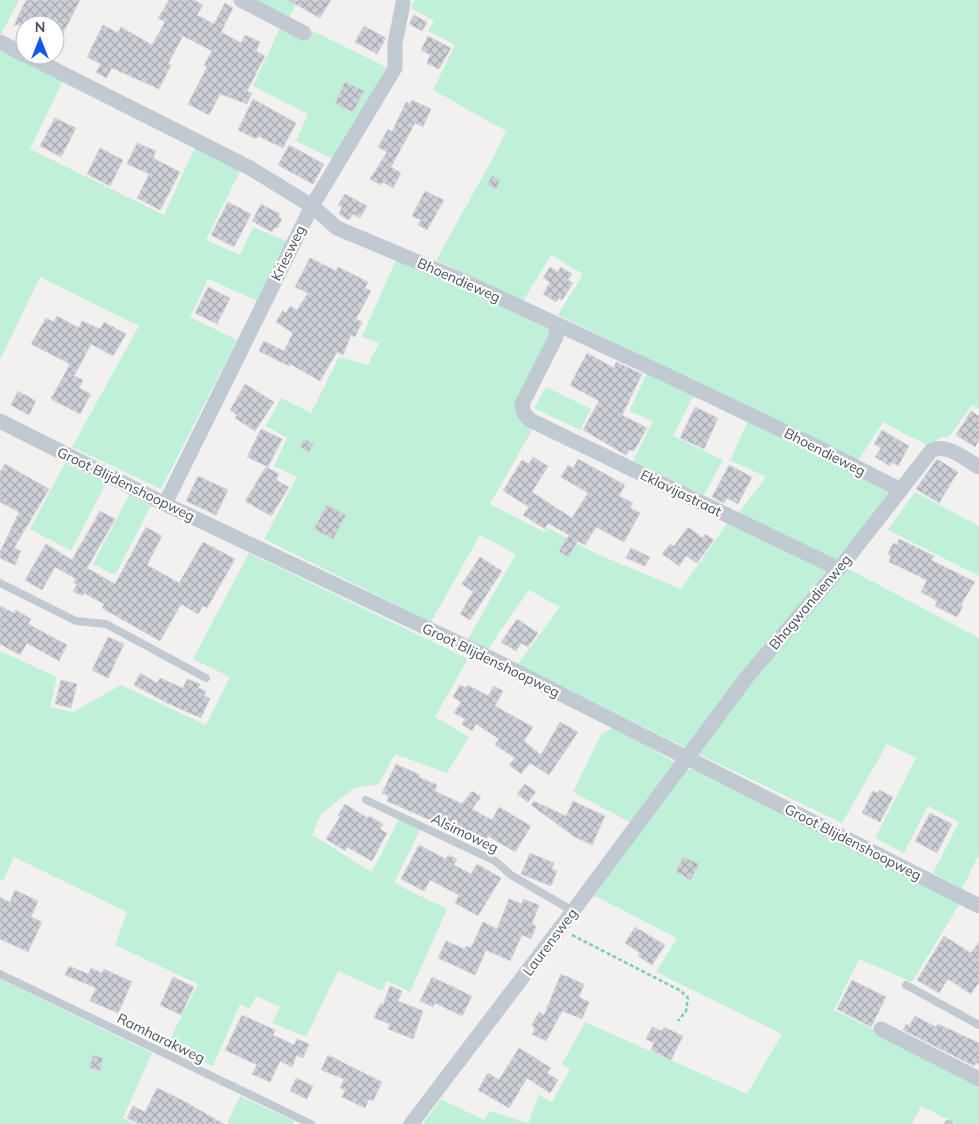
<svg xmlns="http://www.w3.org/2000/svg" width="979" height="1124" viewBox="0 0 979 1124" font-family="Mulish,sans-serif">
<defs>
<pattern id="building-cross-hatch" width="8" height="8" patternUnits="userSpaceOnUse" patternTransform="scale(1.25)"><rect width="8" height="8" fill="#cccfd6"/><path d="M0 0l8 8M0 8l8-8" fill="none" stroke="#a7aab1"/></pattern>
</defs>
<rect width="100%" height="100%" fill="#f3f1f0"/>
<path fill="#bef1d8" d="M0 0H19L0 36Z
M255 0H298L289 18Z
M415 0H979V409L972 405 949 437H940L930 447 883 422 858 461 558 315 583 274 551 255 523 301 436 260 492 160 506 131 433 90 455 45 428 31 434 21 411 8Z
M280 28 308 41 313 31 386 67 337 161 296 141 308 114 253 86Z
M0 50 63 81 30 149 164 215 195 147 241 169 206 240 240 255 253 227 291 243 260 302 208 279 190 317 237 340 161 489 72 447 139 326 40 277 0 360Z
M398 255 555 325 519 406 535 425 490 504 544 532 548 528 597 554 681 589 729 521 831 571 686 748 518 664 560 607 529 590 488 649 468 639 516 554 480 535 431 622 264 539 297 477 274 466 287 438 266 426 281 398 311 413 339 357 368 365 379 343 362 337Z
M648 371 694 395 673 436 723 460 704 495 633 461 653 421 629 411Z
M546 387 591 409 580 430 534 408Z
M748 421 894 492 836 564 738 514 766 477 730 460Z
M65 463 106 483 71 551 30 529Z
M915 492 979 526V576L888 530Z
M129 495 151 506 115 575 93 564Z
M249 553 468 659 435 717 469 737 447 773 395 754 379 784 354 788 321 814 312 835 372 872 399 819 420 830 394 883 447 909 410 992 387 981 382 991 338 971 306 1037 272 1023 280 1007 256 996 250 1009 240 1004 213 1066 167 1045 198 984 115 945 127 912 14 857 3 881 0 880V651L57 677 50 707 73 712 121 685 206 725 230 677 193 659Z
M847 568 979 638V854L962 889 933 873 959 822 928 806 904 853 875 838 916 758 887 744 842 823 694 752Z
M614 727 676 763 631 823 573 792 601 735Z
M689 769 698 771 960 903 912 982 859 959 834 1010 979 1082V1124H957L921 1106 912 1124H423L441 1099 484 1120 490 1111 528 1123 539 1095 552 1102 570 1069 562 1064 585 1022 747 1094 782 1034 656 972 677 938 593 895 681 775Z
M0 979 152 1053 123 1118 136 1124H0Z
M240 1096 294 1121 293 1124H227Z"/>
<path fill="url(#building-cross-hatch)" stroke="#d4d5dc" d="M26 0H80L55 49V25H14Z
M169 0H194L203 5 197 15 214 24 225 3 233 8 221 32 241 43 245 35 260 42 256 51 265 56 247 91 252 93 247 104 220 94 209 115 188 104 207 67 204 65 212 51 183 36 168 64 171 65 159 89 112 68 106 78 96 72 101 64 87 57 103 25 118 33 121 27 152 45 165 22 158 18Z
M288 0H331L320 18Z
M414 15 427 22 422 31 409 24Z
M364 26 386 38 377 54 355 42Z
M428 36 451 48 439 69 427 63 430 55 421 50Z
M345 82 364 91 353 112 335 103Z
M253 99 296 123 283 148 258 136 256 139 238 130Z
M412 100 431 109 423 127 415 123 391 167 401 173 393 188 383 182 381 185 370 179 387 152 378 147 388 129 392 132 406 102 410 104Z
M55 118 76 128 61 157 40 146Z
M137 143 156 151 153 158 180 172 160 210 137 198 149 174 127 164Z
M289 145 324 164 313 184 278 165Z
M100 148 123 160 110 186 87 174Z
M492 176 500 180 496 189 487 185Z
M425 191 444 200 427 230 418 225 421 220 412 216Z
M345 194 367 206 360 218 353 214 349 220 339 214 342 207 338 205Z
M228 202 251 214 234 247 211 235Z
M261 204 280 214 278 217 282 219 277 228 275 227 272 232 252 221Z
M310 258 336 271 338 267 368 282 365 288 371 291 356 319 362 322 355 337 351 335 343 355 337 352 320 381 290 364 289 366 259 351 264 341 284 351 293 333 276 322 283 310 286 313 290 306 297 310 308 293 295 287Z
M550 267 558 272 561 267 572 274 568 280 573 283 562 300 559 298 556 302 543 294 550 282 543 278Z
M208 287 230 298 217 324 195 313Z
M57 316 79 328 82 321 100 329 104 322 126 334 113 356 91 344 74 376 83 380 79 388 91 394 80 414 51 399 70 364 31 344 46 318 54 322Z
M587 353 614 368 616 362 642 374 622 415 647 428 634 451 629 450 626 455 583 430 599 401 570 385Z
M245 384 274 402 255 431 235 418 237 415 230 410Z
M18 391 36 401 29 415 11 405Z
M695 407 718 418 704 449 680 438Z
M971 411 979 416V440L975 447 956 435Z
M261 429 282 439 268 467 247 457Z
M882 430 909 446 898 466 892 462 890 466 875 457 881 448 874 444Z
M305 439 314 444 309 452 300 447Z
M533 457 548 466 532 492 572 518 588 493 561 477 568 465 573 468 578 459 625 485 619 496 633 503 630 508 640 513 624 542 596 527 585 545 578 541 568 557 559 551 569 535 548 523 545 529 523 515 529 507 503 491 522 460 529 464Z
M937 459 958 472 939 503 916 489Z
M5 464 49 489 14 548 21 551 15 565 0 558V552L19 512 0 502V472Z
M729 465 752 477 738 504 727 498 724 503 712 497Z
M266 467 279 474 276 480 289 487 271 516 245 501Z
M198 476 228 490 216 515 186 501Z
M327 505 346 515 333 539 314 529Z
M100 511 115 519 87 568 115 584 146 527 162 536 147 565 179 583 203 542 235 559 207 608 203 606 198 614 181 604 160 641 102 608 104 604 84 593 82 596 73 591 77 584 73 583 76 579 55 567 42 590 25 580 46 544 72 560Z
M688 527 703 538 705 534 714 540 697 563 686 556 679 566 662 554 670 544 674 546Z
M899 539 934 556 931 560 975 582 961 604 963 606 957 617 935 606 937 601 921 592 927 580 889 562 891 556 888 554 893 543 897 545Z
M631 548 650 557 645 566 626 558Z
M480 557 502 571 470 620 460 614 473 592 462 584Z
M0 606 14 613 16 610 31 619 28 624 67 645 59 661 27 643 20 655 0 644Z
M517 619 538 633 528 647 521 643 516 651 501 642Z
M108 637 124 644 108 678 92 670Z
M140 673 157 683 160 678 183 688 187 679 200 684 198 688 206 691 204 696 210 698 201 718 169 704 134 685Z
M61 680 77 684 71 708 55 704Z
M460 685 466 688 468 685 488 696 494 686 503 691 495 706 533 727 524 741 541 755 560 722 578 732 549 775 530 763 521 774 509 765 515 758 495 745 499 739 476 724 472 731 462 724 465 719 454 713 461 702 453 697Z
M396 764 420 775 419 777 437 785 435 791 462 804 472 791 481 797 472 809 492 820 499 807 531 826 515 852 488 836 484 844 446 823 445 825 431 819 430 820 387 801 389 796 382 793Z
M525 784 536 792 528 802 517 794Z
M879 790 893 797 880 822 862 813 873 791 878 793Z
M534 801 566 816 573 801 605 816 592 845 575 837 531 805Z
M345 804 368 818 369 816 383 824 380 829 387 833 372 861 347 847 345 851 326 839 340 817 338 815Z
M930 813 952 824 937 853 915 841Z
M419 845 446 859 448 855 457 859 454 865 471 874 477 864 501 878 478 916 455 903 459 895 430 880 424 891 401 879Z
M530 853 554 863 552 869 557 871 551 886 521 874Z
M683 857 699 864 691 880 676 872Z
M15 890 38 901 31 917 42 922 28 952 0 939V897L10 902Z
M509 899 522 904 523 899 539 905 532 924 536 926 531 939 522 935 510 961 486 950 475 975 438 958 446 941 465 949 466 946 471 948 483 922 497 929Z
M635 927 665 945 652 965 638 956 640 953 625 943Z
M944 936 971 953 979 942V982L971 994 948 979 939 993 917 980Z
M69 966 88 974 91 968 102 973 104 969 132 982 118 1013 90 1001 96 988 65 975Z
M561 974 584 984 579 997 589 1002 582 1019 562 1011 546 1041 532 1034 535 1029 532 1025 539 1012 544 1015Z
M173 977 194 987 181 1015 160 1005Z
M432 977 472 996 462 1016 435 1003 433 1007 420 1001Z
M852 980 886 997 871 1027 837 1009Z
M390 986 402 991 398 1001 423 1011 413 1039 388 1029 390 1024 374 1018 380 1004 383 1005Z
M242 1015 275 1030 273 1035 294 1045 297 1039 309 1044 303 1058 297 1055 292 1067 280 1061 270 1082 252 1074 257 1065 225 1050Z
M915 1016 936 1027 938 1024 979 1043V1064L976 1063 974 1066 903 1030 906 1024 909 1026Z
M652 1027 662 1031 664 1027 683 1036 671 1060 651 1050 654 1043 646 1039Z
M519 1048 551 1068 547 1073 558 1080 550 1093 527 1078 509 1108 478 1090 488 1073 499 1080Z
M93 1055 103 1058 100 1071 89 1068Z
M328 1055 382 1082 373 1101 369 1099 365 1108 342 1097 345 1090 340 1088 344 1079 321 1070Z
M296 1078 313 1086 307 1099 290 1091Z
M157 1088 182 1100 224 1124H139L127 1118 133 1106 145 1112Z"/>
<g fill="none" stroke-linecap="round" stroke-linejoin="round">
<path stroke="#74d1ae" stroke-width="2.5" stroke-dasharray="4 2.5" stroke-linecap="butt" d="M572 935 681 991 688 998 686 1011 678 1021"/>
<path stroke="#c1c9d2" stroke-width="8" d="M0 583 76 621 106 624 206 678
M366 800 495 861 511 875 573 911
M0 974 311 1124
M906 985 979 1025
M948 1124H949"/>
<path stroke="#c1c9d2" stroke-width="15" d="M241 0 304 33
M0 42 25 55
M26 55 250 168 312 206 337 228 468 283 662 373 811 444 901 490
M557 324 556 337 522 404 524 413 530 420 839 569
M0 421 165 504 490 658 979 906
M165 504 312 206 395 68V44L403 3
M881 1029 979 1079
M411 1124 573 911 747 677 839 569 931 451C946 442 965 459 979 467"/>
</g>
<g text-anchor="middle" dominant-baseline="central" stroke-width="4.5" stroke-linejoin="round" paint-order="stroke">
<g font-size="14" fill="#47515f" stroke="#fff">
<text transform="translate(288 253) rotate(-64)">Kriesweg</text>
<text transform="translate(459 280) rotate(24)">Bhoendieweg</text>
<text transform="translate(825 452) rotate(27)">Bhoendieweg</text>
<text transform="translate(126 484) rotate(26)">Groot Blijdenshoopweg</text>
<text transform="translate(681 493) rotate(26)">Eklavijastraat</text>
<text transform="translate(810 602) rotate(-50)">Bhagwandienweg</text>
<text transform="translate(491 660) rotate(26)">Groot Blijdenshoopweg</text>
<text transform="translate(465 833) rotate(26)">Alsimoweg</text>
<text transform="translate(853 842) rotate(27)">Groot Blijdenshoopweg</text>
<text transform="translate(550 942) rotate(-53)">Laurensweg</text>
<text transform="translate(161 1038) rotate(26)">Ramharakweg</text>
</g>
</g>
<g transform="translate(40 40)"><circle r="24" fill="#ffffff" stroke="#b5b9bf"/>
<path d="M0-4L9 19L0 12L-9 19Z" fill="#1257eb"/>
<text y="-8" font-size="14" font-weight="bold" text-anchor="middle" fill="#47515f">N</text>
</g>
</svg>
